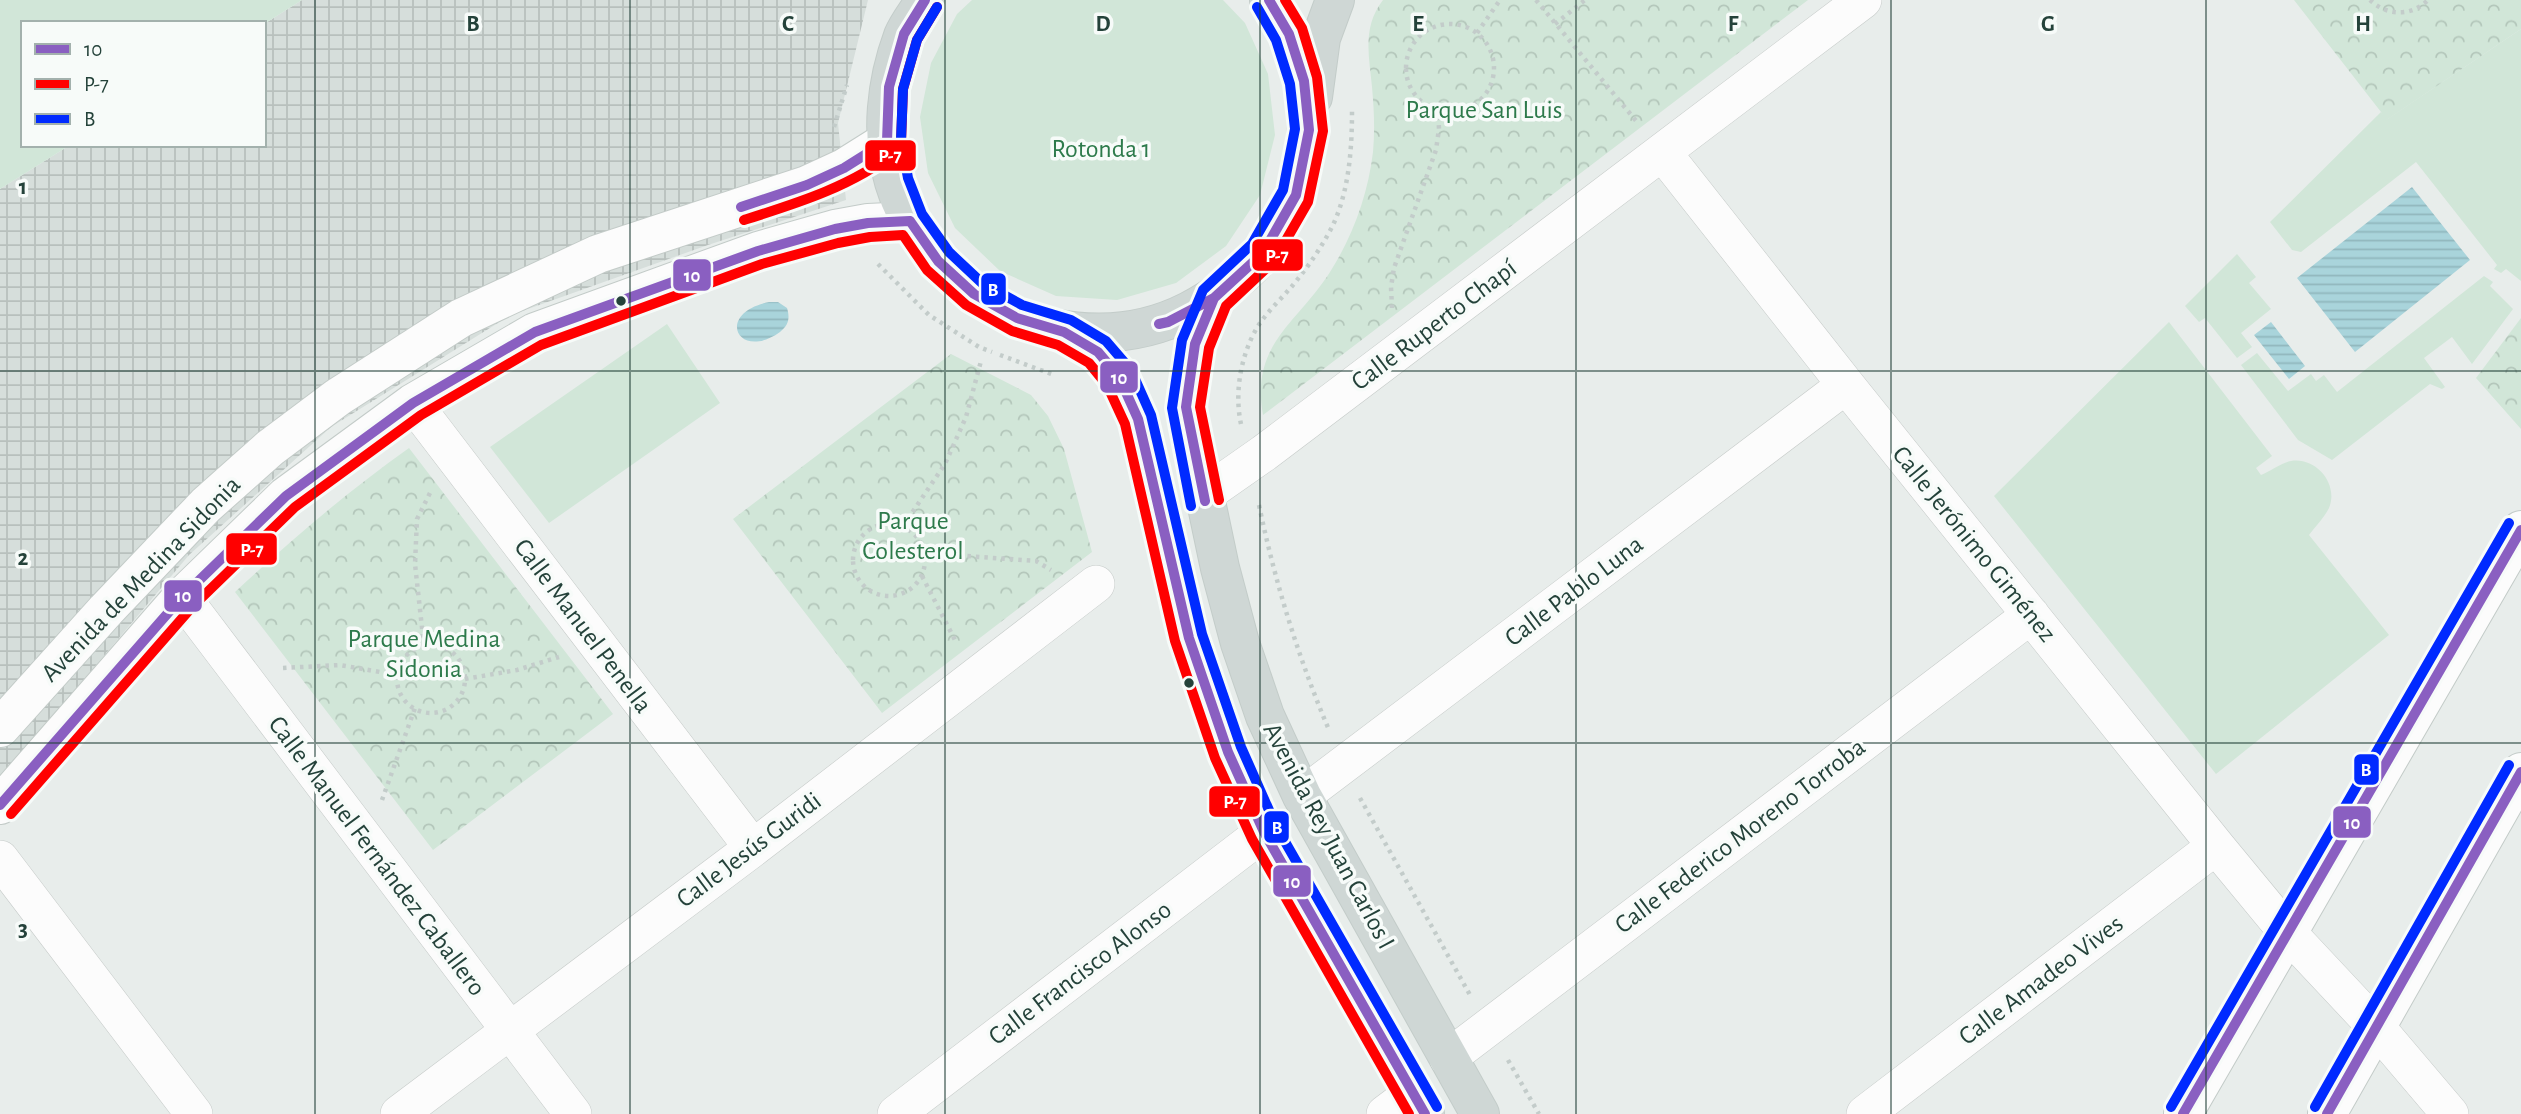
<svg xmlns="http://www.w3.org/2000/svg" width="2521" height="1114" viewBox="0 0 2521 1114" font-family="'Alegreya Sans',sans-serif">
<defs>
<pattern id="industrial-grid" width="8" height="8" patternUnits="userSpaceOnUse" patternTransform="scale(1.75)"><rect width="8" height="8" fill="#d6dedb"/><path d="M0 4h8M4 0v8" fill="none" stroke="#b8c0bd"/></pattern>
<pattern id="forest-crowns" width="20" height="18" patternUnits="userSpaceOnUse" patternTransform="scale(1.75)"><rect width="20" height="18" fill="#d1e6d8"/><path d="M2 6a3 3 0 1 1 6 0M12 15a3 3 0 1 1 6 0" fill="none" stroke="#b3c6ba"/></pattern>
<pattern id="water-rules" width="6" height="5" patternUnits="userSpaceOnUse" patternTransform="scale(1.75)"><rect width="6" height="5" fill="#a9d4db"/><path d="M0 2.5h6" fill="none" stroke="#91b7bd"/></pattern>
</defs>
<rect width="100%" height="100%" fill="#e8edeb"/>
<path fill="url(#industrial-grid)" d="M302 0H868L838 123 846 200 708 245 511 315 331 427 189 555 0 779V189L70 145H264V24Z"/>
<path fill="#d1e6d8" d="M0 0H302L264 24 23 23V145H70L0 189Z
M972 0H1223L1245 23 1268 74 1275 135 1260 195 1226 246 1176 283 1117 300 1056 296 1000 271 955 228 928 173 920 117 931 63 957 14Z
M2521 29V281L2506 269 2501 273 2494 269 2497 265 2416 162 2301 252 2292 250 2270 222 2381 112 2386 120Z
M2237 254 2256 277 2249 283 2271 309 2241 333 2252 347 2237 358 2205 318 2199 322 2185 306Z
M2484 276 2493 282 2490 286 2513 309 2472 364 2452 337 2424 358 2445 387 2442 389 2430 384 2332 460 2298 440 2241 365 2257 353 2288 391 2311 374 2316 381 2324 375 2337 392Z
M2169 322 2272 456 2256 468 2261 475C2271 471 2281 463 2291 461 2316 457 2339 484 2329 508 2324 518 2315 527 2309 535L2389 635 2216 774 1994 496Z
M667 324 720 403 549 523 490 447Z"/>
<path fill="url(#forest-crowns)" d="M1383 0H1808L1263 415C1250 344 1297 324 1330 272 1353 236 1368 194 1373 152 1375 130 1374 109 1372 87 1369 56 1362 27 1383 0Z
M2294 0H2521V29L2385 121 2381 112Z
M2521 318V429L2476 378Z
M951 354 1031 395 1048 416 1064 449 1092 552 882 713 733 519Z
M409 448 613 714 433 850 235 592C291 540 347 492 409 448Z"/>
<path fill="url(#water-rules)" d="M2412 187 2470 260 2355 352 2297 278Z
M769 302H778L787 308C790 318 789 325 780 332 738 362 714 313 769 302Z
M2271 322 2305 366 2289 379 2254 335Z"/>
<g fill="none" stroke-linecap="round" stroke-linejoin="round">
<defs>
<path id="street" d="M1663 153 1846 385 2216 846 2287 932 2377 1028 2450 1114
M413 403 753 848
M1204 495 1264 453 1863 0
M182 597 573 1114
M1302 796 1846 385
M0 859 194 1114
M1448 1058 2031 615
M399 1114 753 848 1096 584
M896 1114 1264 832
M1385 1114 1413 1093
M1865 1114 2216 846"/>
<path id="secondary" d="M0 728 106 610 206 505 270 448 338 397 461 318 598 254 807 185 844 168 887 141
M0 805 182 597 286 496 413 403 535 332 758 251 835 229 868 223 910 221
M2183 1114 2521 530
M2327 1114 2521 772"/>
<path id="primary" d="M925 0C918 12 908 24 903 36 886 82 880 135 894 182 930 305 1075 369 1189 311 1213 299 1247 274 1263 253 1272 242 1278 228 1284 216 1315 161 1312 94 1290 37 1285 24 1276 12 1269 0
M1313 97 1321 38 1335 0
M1214 298 1195 344 1186 407 1220 568 1240 643 1265 716 1302 796 1480 1114
M1064 332 1098 352 1119 377 1138 419 1189 638 1228 752 1264 832 1425 1114"/>
</defs>
<use href="#street" stroke="#c5cac8" stroke-width="38"/>
<use href="#secondary" stroke="#c3cbc8" stroke-width="40"/>
<use href="#primary" stroke="#c3ccc9" stroke-width="40"/>
<path stroke="#c3ccca" stroke-width="4.5" stroke-dasharray="3.5 5" stroke-linecap="butt" d="M1536 0 1637 122
M2370 0C2387 16 2411 17 2428 0
M1555 24 1585 0
M1406 68a44 44 0 1 1 88 0a44 44 0 1 1-88 0Z
M1477 33 1500 0
M834 127 847 85
M878 264 929 315 979 347 992 352
M1392 308 1391 287 1394 268 1436 150 1439 129 1438 110
M1000 355 1054 375
M1241 424C1234 392 1241 354 1258 326 1268 311 1282 298 1293 285 1308 267 1321 248 1332 227 1349 192 1352 149 1352 111
M1259 505C1275 582 1298 657 1329 730
M853 560a36 36 0 1 1 72 0a36 36 0 1 1-72 0Z
M903 526 945 464 966 417 981 361
M925 553 1036 561 1051 570
M922 576 957 644
M397 679a34 34 0 1 1 68 0a34 34 0 1 1-68 0Z
M424 646 415 564 417 519 432 489
M283 668 340 665 397 675
M465 679 517 670 559 657
M1360 798 1470 995
M382 800 415 708
M1508 1060 1539 1114"/>
<use href="#street" stroke="#fcfcfc" stroke-width="37"/>
<use href="#secondary" stroke="#fcfcfc" stroke-width="38"/>
<use href="#primary" stroke="#cfd7d5" stroke-width="38"/>
<defs>
<path id="bus-1" d="M887 141 889 87 904 34 925 0
M741 207 807 185 844 168 887 141
M910 221 938 261 974 294 1017 318 1064 332 1098 352 1119 377 1138 419 1189 638 1228 752 1264 832 1425 1114
M1159 324 1168 322 1214 298 1263 253 1296 195 1309 130 1304 81 1289 34 1269 0
M1205 501 1186 407 1195 344 1214 298
M0 805 182 597 286 496 413 403 535 332 758 251 835 229 868 223 910 221
M2183 1114 2521 530
M2327 1114 2521 772"/>
<path id="bus-2" d="M744 220C798 203 853 186 898 150L901 143 903 89 917 40 937 7
M1219 500 1200 407 1209 348 1226 306 1274 261 1308 202 1323 131 1317 77 1302 28 1285 0
M11 814 192 607 295 507 421 415 541 345 762 264 838 243 870 237 903 235 927 270 966 305 1012 331 1058 345 1089 363 1107 385 1125 424 1175 641 1215 758 1252 839 1409 1114"/>
<path id="bus-3" d="M937 7 917 40 903 89 901 140 908 178 922 214 949 252 982 283 1022 305 1071 320 1106 341 1131 370 1151 415 1202 634 1241 747 1276 826 1437 1107
M1191 506 1172 408 1182 340 1203 290 1252 244 1283 190 1295 129 1290 84 1276 40 1257 7
M2171 1107 2509 523
M2315 1107 2509 765"/>
</defs>
<use href="#bus-1" stroke="#f7fbf9" stroke-width="16"/>
<use href="#bus-2" stroke="#f7fbf9" stroke-width="16"/>
<use href="#bus-3" stroke="#f7fbf9" stroke-width="16"/>
<use href="#bus-1" stroke="#8a5fc1" stroke-width="10"/>
<use href="#bus-2" stroke="#f00" stroke-width="10"/>
<use href="#bus-3" stroke="#002aff" stroke-width="10"/>
</g>
<path fill="none" stroke="#24423a" stroke-width="2" stroke-opacity="0.55" d="M315 0V1114M630 0V1114M945 0V1114M1260 0V1114M1576 0V1114M1891 0V1114M2206 0V1114M0 371H2521M0 743H2521"/>
<g fill="#24423a" stroke="#f7fbf9" stroke-width="2.5">
<circle cx="621" cy="301" r="6"/>
<circle cx="1189" cy="683" r="6"/>
</g>
<g text-anchor="middle" dominant-baseline="central" stroke-width="7" stroke-linejoin="round" paint-order="stroke">
<g font-size="26" fill="#2d7a4b" stroke="#f7fbf9">
<text x="1484" y="110">Parque San Luis</text>
<text x="1101" y="149">Rotonda 1</text>
<text x="913" y="521">Parque<tspan x="913" dy="30">Colesterol</tspan></text>
<text x="424" y="639">Parque Medina<tspan x="424" dy="30">Sidonia</tspan></text>
</g>
<g font-size="26" fill="#24423a" stroke="#f7fbf9">
<text transform="translate(1434 325) rotate(-37)">Calle Ruperto Chapí</text>
<text transform="translate(1974 544) rotate(51)">Calle Jerónimo Giménez</text>
<text transform="translate(141 579) rotate(-46)">Avenida de Medina Sidonia</text>
<text transform="translate(1574 591) rotate(-37)">Calle Pablo Luna</text>
<text transform="translate(583 626) rotate(53)">Calle Manuel Penella</text>
<text transform="translate(1329 836) rotate(62)">Avenida Rey Juan Carlos I</text>
<text transform="translate(1740 836) rotate(-37)">Calle Federico Moreno Torroba</text>
<text transform="translate(749 850) rotate(-37)">Calle Jesús Guridi</text>
<text transform="translate(377 856) rotate(53)">Calle Manuel Fernández Caballero</text>
<text transform="translate(1080 973) rotate(-37)">Calle Francisco Alonso</text>
<text transform="translate(2041 980) rotate(-37)">Calle Amadeo Vives</text>
</g>
</g>
<g font-size="23" text-anchor="middle" font-weight="bold" fill="#24423a" stroke="#f7fbf9" stroke-width="7" stroke-linejoin="round" paint-order="stroke">
<text x="473" y="31">B</text>
<text x="788" y="31">C</text>
<text x="1103" y="31">D</text>
<text x="1418" y="31">E</text>
<text x="1733" y="31">F</text>
<text x="2048" y="31">G</text>
<text x="2363" y="31">H</text>
<text x="23" y="194">1</text>
<text x="23" y="565">2</text>
<text x="23" y="936">3</text>
</g>
<g stroke="#f7fbf9" stroke-width="2.5">
<rect x="864" y="139" width="53" height="33" rx="7" fill="#f00"/>
<rect x="1251" y="238" width="53" height="34" rx="7" fill="#f00"/>
<rect x="672" y="258" width="40" height="34" rx="7" fill="#8a5fc1"/>
<rect x="980" y="272" width="27" height="34" rx="7" fill="#002aff"/>
<rect x="1099" y="360" width="40" height="34" rx="7" fill="#8a5fc1"/>
<rect x="225" y="532" width="53" height="34" rx="7" fill="#f00"/>
<rect x="163" y="579" width="40" height="34" rx="7" fill="#8a5fc1"/>
<rect x="2353" y="753" width="27" height="33" rx="7" fill="#002aff"/>
<rect x="1208" y="785" width="53" height="33" rx="7" fill="#f00"/>
<rect x="2332" y="805" width="40" height="34" rx="7" fill="#8a5fc1"/>
<rect x="1263" y="810" width="27" height="34" rx="7" fill="#002aff"/>
<rect x="1272" y="864" width="40" height="34" rx="7" fill="#8a5fc1"/>
</g>
<g font-size="19" text-anchor="middle" font-weight="bold" fill="#fff">
<text x="890" y="162">P-7</text>
<text x="1277" y="262">P-7</text>
<text x="692" y="282">10</text>
<text x="993" y="296">B</text>
<text x="1119" y="384">10</text>
<text x="252" y="556">P-7</text>
<text x="183" y="602">10</text>
<text x="2366" y="776">B</text>
<text x="1235" y="808">P-7</text>
<text x="2352" y="829">10</text>
<text x="1277" y="834">B</text>
<text x="1292" y="888">10</text>
</g>
<rect x="21" y="21" width="245" height="126" fill="#f7fbf9" stroke="#a3b1ad" stroke-width="2"/>
<rect x="35" y="44" width="35" height="10" fill="#8a5fc1" stroke="#a3b1ad" stroke-width="2"/>
<text x="84" y="56" font-size="21" fill="#24423a">10</text>
<rect x="35" y="79" width="35" height="10" fill="#ff0000" stroke="#a3b1ad" stroke-width="2"/>
<text x="84" y="91" font-size="21" fill="#24423a">P-7</text>
<rect x="35" y="114" width="35" height="10" fill="#002aff" stroke="#a3b1ad" stroke-width="2"/>
<text x="84" y="126" font-size="21" fill="#24423a">B</text>
</svg>
